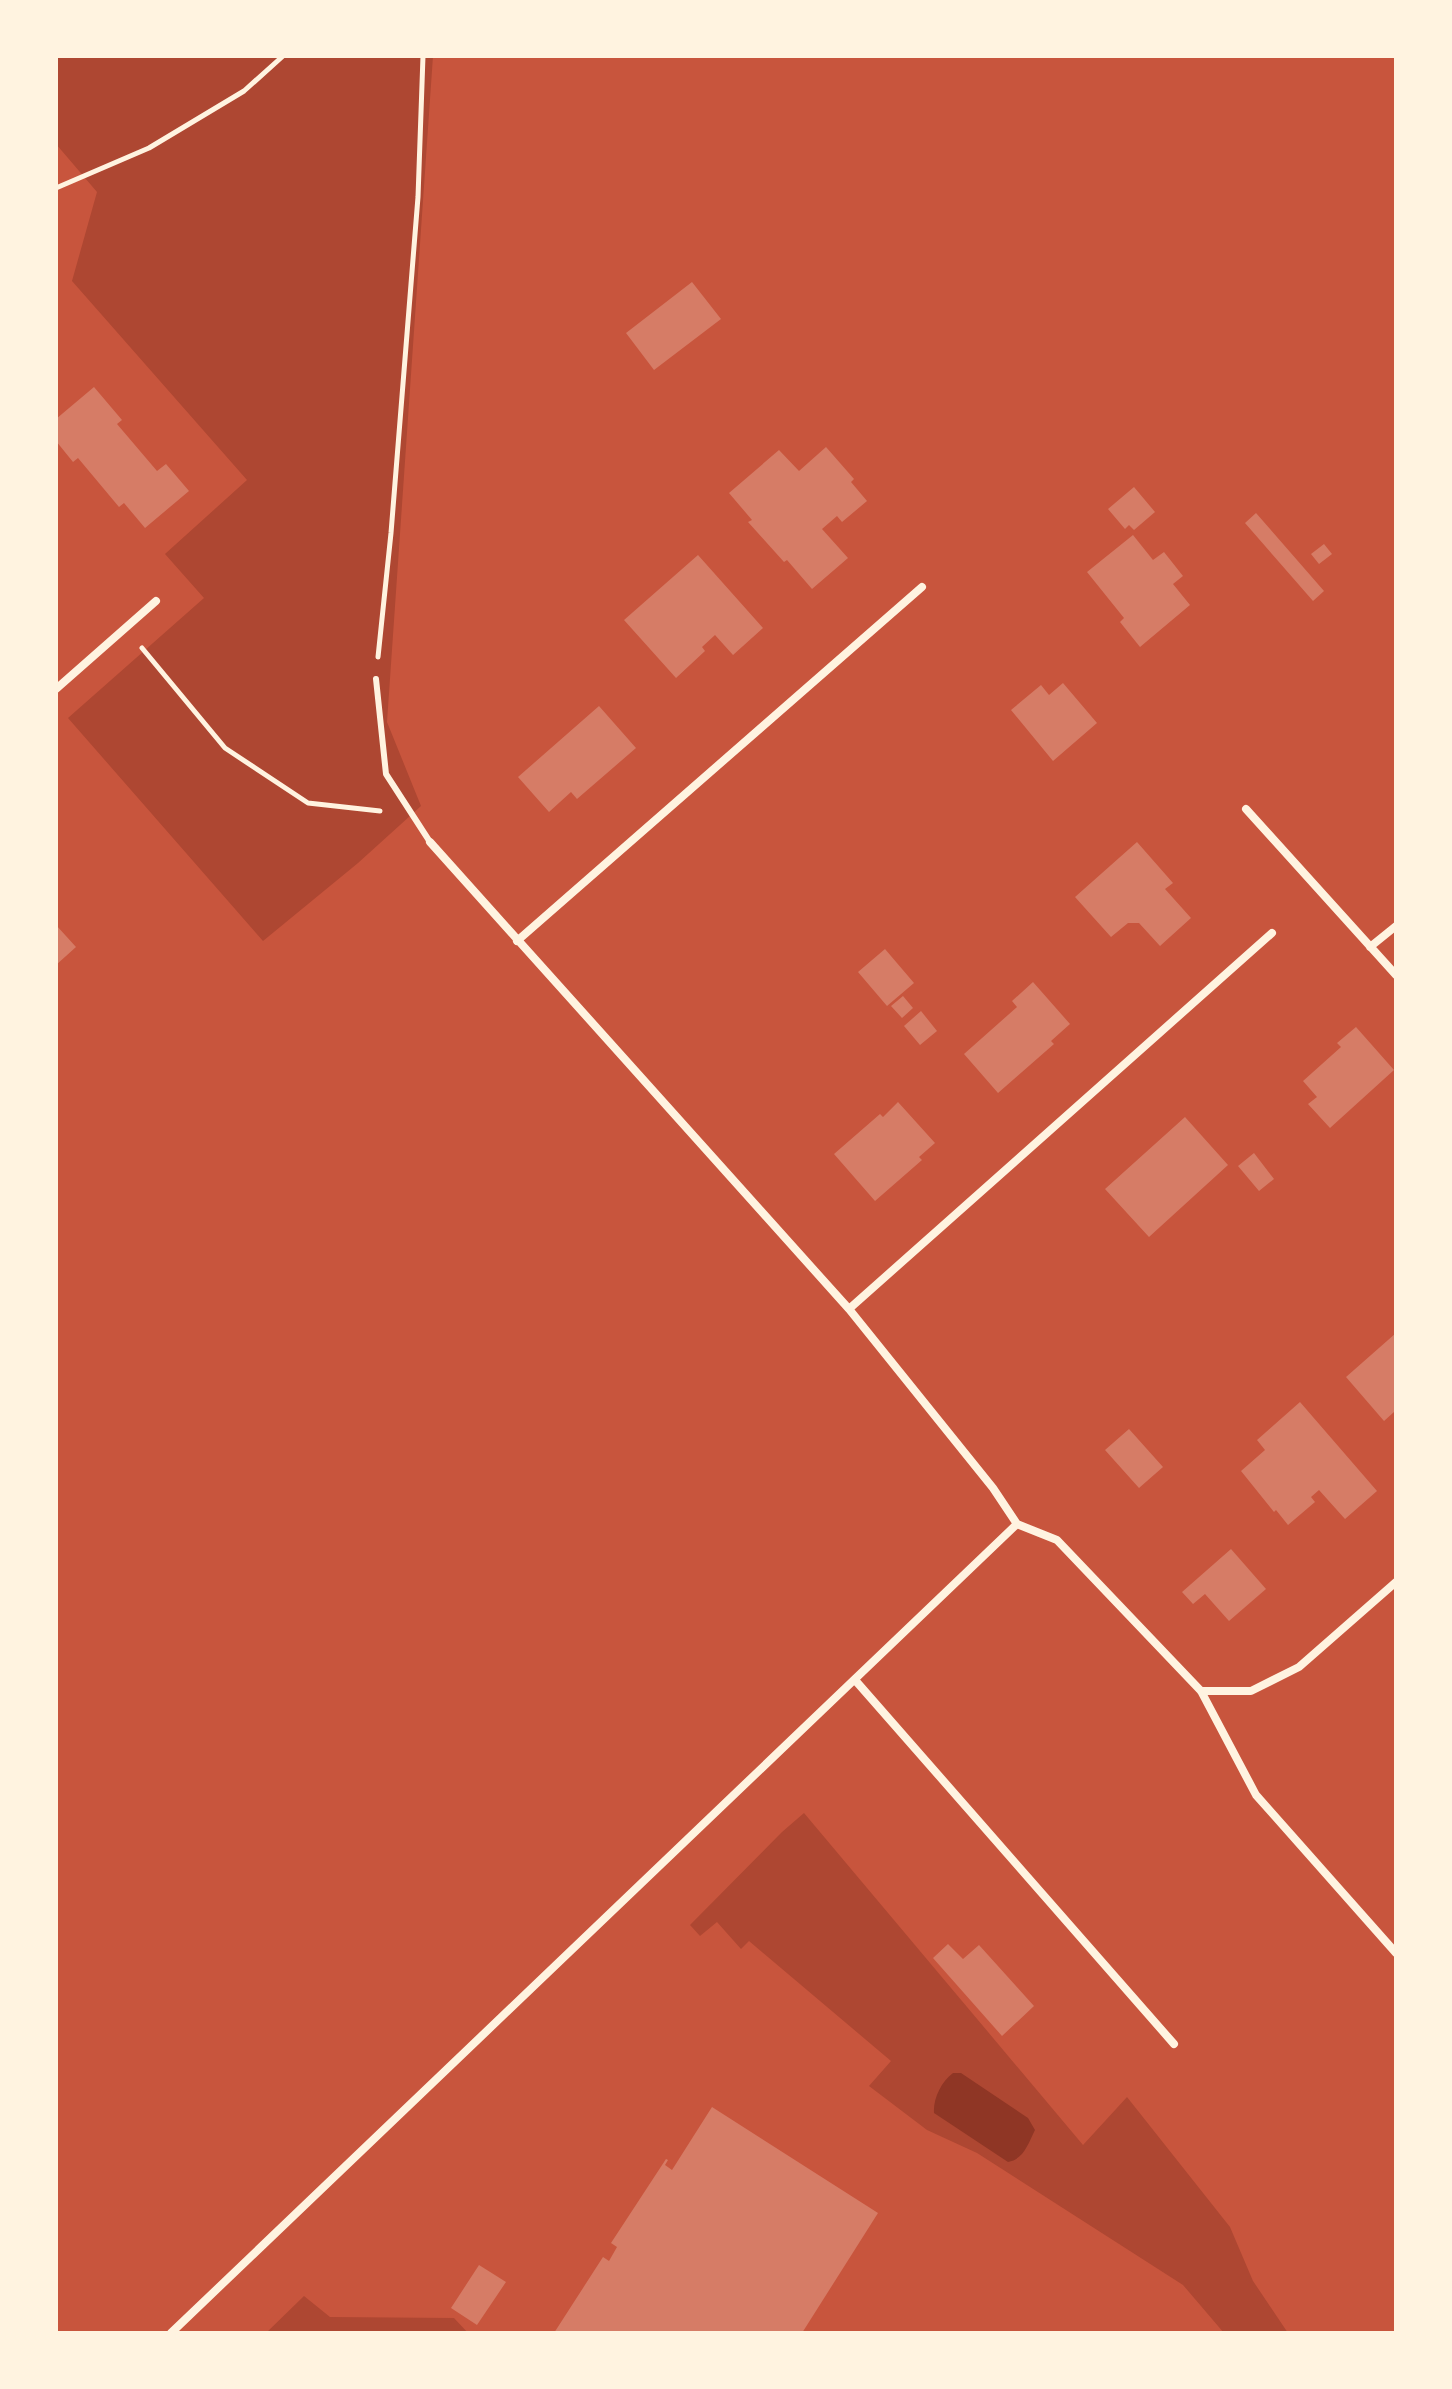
<svg xmlns="http://www.w3.org/2000/svg" width="1452" height="2389" viewBox="0 0 1452 2389" font-family="'Roboto Condensed',sans-serif">
<rect width="100%" height="100%" fill="#c8553d"/>
<path fill="#ae4732" d="M56 56H433L387 722 421 806 358 863 263 941 68 718 204 598 165 554 247 480 72 281 97 192 56 144Z
M804 1813 1083 2145 1127 2097 1230 2227 1253 2281 1288 2333H1224L1183 2285 977 2153 927 2130 869 2086 891 2061 749 1941 741 1949 717 1922 700 1936 690 1925 782 1832Z
M304 2296 330 2317 454 2318 468 2333H266Z"/>
<path fill="#8f3625" d="M953 2073H961L1028 2118 1035 2130C1028 2144 1024 2159 1008 2162L934 2113C933 2099 941 2082 953 2073Z"/>
<path fill="#d67c66" d="M692 282 721 319 654 370 626 333Z
M94 387 122 420 117 424 157 471 166 464 189 491 145 528 124 503 119 507 78 458 73 462 56 441V419Z
M826 447 854 479 851 482 867 501 842 522 837 516 822 529 848 558 812 589 787 560 784 562 748 522 752 520 729 493 779 450 799 471Z
M1134 487 1155 512 1134 530 1129 525 1125 529 1108 509Z
M1256 513 1324 591 1313 601 1245 523Z
M1133 535 1153 560 1164 552 1183 576 1173 584 1190 605 1140 647 1120 622 1124 618 1087 572Z
M1324 544 1332 554 1319 564 1311 554Z
M698 555 763 628 733 655 715 635 702 647 705 651 676 678 624 620Z
M1063 683 1097 723 1053 761 1011 710 1041 685 1049 695Z
M599 706 636 748 577 799 571 792 549 812 518 777Z
M1137 842 1173 883 1165 889 1191 918 1160 946 1139 923H1128L1111 937 1075 897Z
M56 925 76 947 56 965Z
M885 949 914 983 887 1006 858 972Z
M1033 982 1070 1024 1051 1041 1054 1044 998 1093 964 1054 1017 1007 1012 1001Z
M903 996 913 1008 902 1018 891 1006Z
M921 1011 937 1031 920 1045 904 1026Z
M1356 1027 1394 1070 1330 1128 1308 1104 1317 1097 1303 1081 1341 1047 1337 1043Z
M898 1102 935 1143 919 1157 922 1160 875 1201 834 1154 880 1114 883 1117Z
M1185 1117 1228 1165 1149 1237 1105 1189Z
M1254 1153 1274 1179 1259 1191 1238 1166Z
M1396 1333V1415L1394 1412 1384 1421 1346 1377Z
M1300 1402 1377 1491 1345 1519 1319 1490 1311 1497 1315 1502 1288 1525 1276 1510 1274 1512 1241 1471 1265 1450 1257 1440Z
M1129 1429 1163 1467 1139 1488 1105 1450Z
M1231 1549 1266 1589 1229 1621 1205 1594 1193 1604 1182 1592Z
M948 1944 963 1959 979 1945 1034 2006 1002 2036 933 1958Z
M712 2107 878 2213 802 2333H554L603 2257 609 2261 617 2247 611 2243 666 2159 668 2160 665 2165 672 2170Z
M479 2265 506 2282 477 2325 451 2308Z"/>
<g fill="none" stroke-linecap="round" stroke-linejoin="round">
<path stroke="#fff3e0" stroke-width="5" d="M56 188 149 148 244 91 283 56
M142 648 225 748 308 803 380 811
M378 657 391 533 418 197 423 56"/>
<path stroke="#fff3e0" stroke-width="6" d="M376 679 386 774 430 842"/>
<path stroke="#fff3e0" stroke-width="8" d="M56 689 156 601
M1246 809 1396 975
M430 842 849 1309 993 1488 1017 1524
M517 941 922 587
M1370 947 1396 926
M849 1309 1272 933
M1017 1524 1057 1540 1201 1691 1256 1795 1396 1953
M855 1680 1174 2044
M1201 1691H1251L1299 1667 1396 1582
M171 2333 1017 1524"/>
</g>
<rect width="1452" height="2389" fill="none" stroke="#fff3e0" stroke-width="116"/>
</svg>
